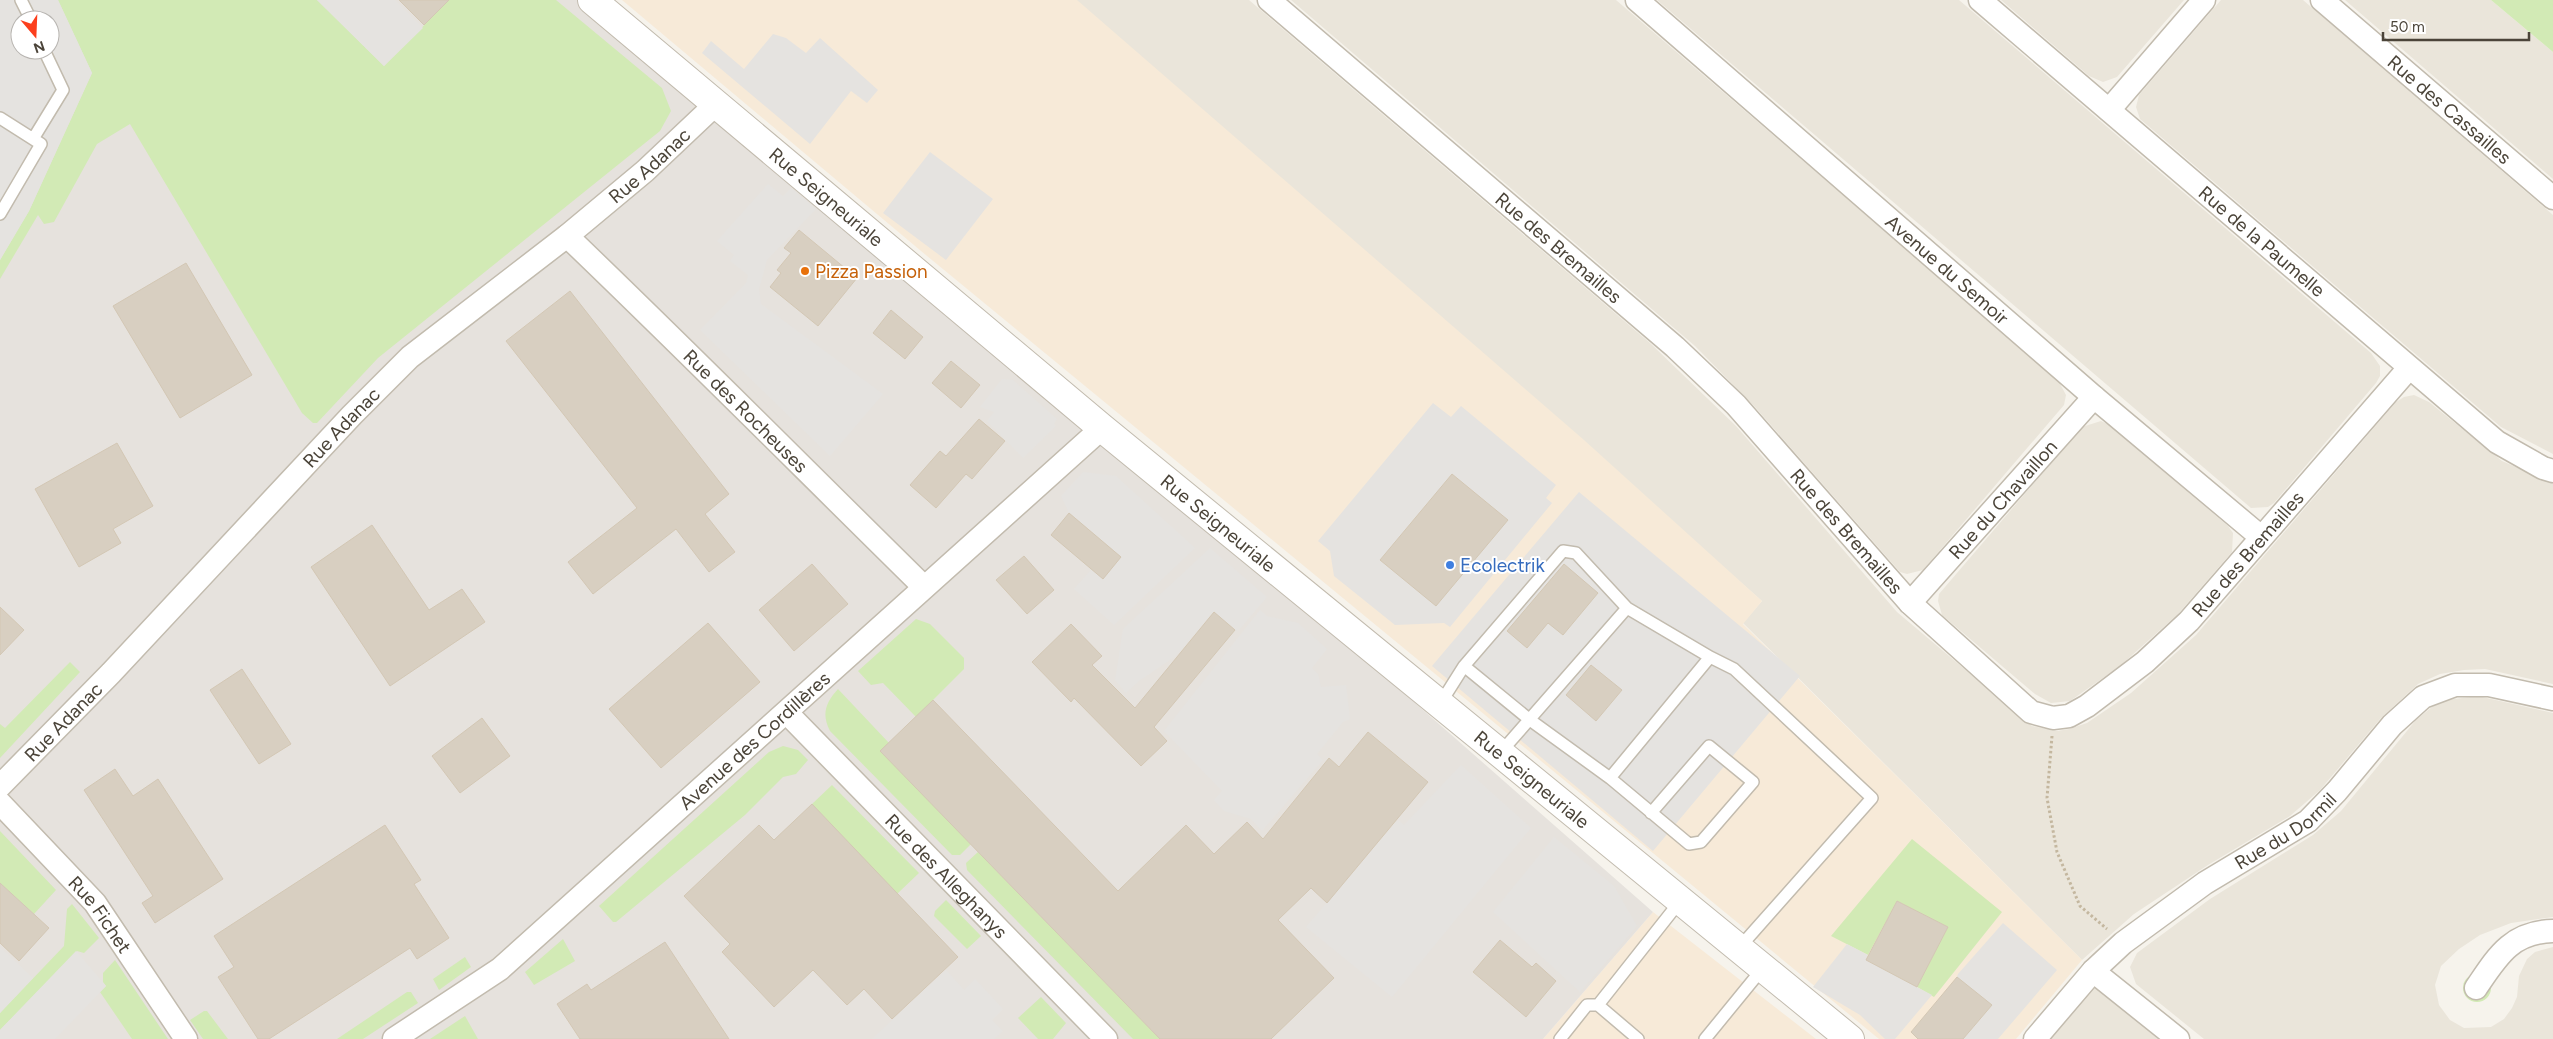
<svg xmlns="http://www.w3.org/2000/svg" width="2553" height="1039" viewBox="0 0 2553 1039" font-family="Figtree,sans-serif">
<rect width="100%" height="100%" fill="#f6f3ec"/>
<path fill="#eae5da" d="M1076 0H1249L1650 343 1736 426 1897 612 2032 726 2057 731 2069 729 2087 723 2131 693 2196 635 2396 402 2404 397 2414 395 2429 402 2502 461 2553 483V684L2485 669 2464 670 2440 674 2418 684 2381 718 2320 790 2290 816 2208 865 2134 914 2082 960 1743 623 1762 601Z
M1291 0H1616L2058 380 2066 395 2064 405 1923 570 1907 574 1900 572 1755 407 1695 346Z
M1657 0H1959L2371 353 2380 366V376L2376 383 2274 503 2268 507 2251 508Z
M2001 0H2184L2117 77 2103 82 2089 76Z
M2221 0H2303L2553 215V454L2501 427 2140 119 2136 107 2139 95Z
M2345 0H2491L2553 52V179Z
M2101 421 2109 425 2228 526 2233 533 2232 552 2178 614 2120 666 2070 701 2051 703 2035 694 1942 615 1938 601 1939 594 2082 427Z
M2478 696 2553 713V917L2511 923 2480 935 2459 949 2441 966 2435 985 2439 1005 2450 1020 2464 1028 2491 1027 2504 1019 2512 1008 2517 997 2519 976 2527 959 2535 952 2553 947V1039H2204L2136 984 2130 967 2137 953 2210 899 2313 835 2341 811 2416 720 2432 707 2446 700Z
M2093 971 2178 1039H2035Z"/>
<path fill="#f7ead8" d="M622 0H1077L1584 440 1762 601 1743 624 2082 960 2016 1039H1879L921 251Z
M1653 912 1816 1039H1543Z"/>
<path fill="#e6e2dd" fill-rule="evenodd" d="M0 0H592L1102 428 1653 912 1543 1039H0ZM20 20H50V50H20Z"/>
<path fill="#d2eab5" d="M58 0H317L384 66 449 0H556L662 88 671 111 660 131 378 358 317 423H313L302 413 130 124 97 144 54 222 44 224 38 215 0 279V260L29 211 92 73Z
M2491 0H2553V52Z
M916 619 930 624 964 658V669L916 717 883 683 871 685 858 671Z
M70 662 80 672 0 758V724L5 728Z
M838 689 889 743 971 844 960 855H952L830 731C821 714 826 702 838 689Z
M783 746 798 750 808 760 796 774 783 777 745 815 616 922H613L599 906 769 752Z
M832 785 919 873 897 894 812 804Z
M0 831 56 890 34 914 0 883Z
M1912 839 2002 912 1934 997 1917 987 1948 927 1897 901 1868 955 1831 936Z
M978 852 1160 1039H1133L967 870 966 863Z
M946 900 981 936 967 949 934 916 935 911Z
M72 904 99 938 84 953 77 951 0 1030V1013L64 946 67 909Z
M563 939 575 961 534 985 525 972Z
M465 957 471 967 439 990 433 979Z
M115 960 168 1039H132L100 992 106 986 103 982V973Z
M2463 988a14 14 0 1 1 28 0a14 14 0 1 1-28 0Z
M407 992H411L418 1003 363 1039H337Z
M1041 997 1066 1023 1053 1039H1038L1018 1018Z
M204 1011H207L228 1039H203L190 1020Z
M465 1016 478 1039H430Z"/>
<path fill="#e5e3e0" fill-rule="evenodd" d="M0 0H58L92 73 29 211 0 260ZM20 20H50V50H20Z
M317 0H395L423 28 384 66Z
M773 34 786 38 806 53 820 38 878 90 867 103 851 91 810 144 702 53 711 41 744 69Z
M930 152 993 199 946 260 883 213Z
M768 184 783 196 791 188 816 209 767 260 759 289 761 304 883 394 830 456 700 330 746 283 748 275 730 261 734 255 717 241Z
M1002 379 1013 380 1057 419 1054 424 1056 426 1023 458 987 421 994 412 980 407Z
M1433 403 1451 417 1461 406 1556 485 1546 498 1552 503 1450 627 1444 623 1395 625 1334 576 1330 551 1318 541Z
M1083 472 1116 476 1195 548 1114 625 1074 589 1092 569 1104 578 1121 557 1069 513 1061 496Z
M1579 492 1800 676 1653 851 1432 666Z
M1210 548 1267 597 1238 631 1213 612 1176 656 1139 681 1126 693 1115 680 1123 629Z
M1260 610 1267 616 1298 623 1327 649 1312 668 1318 674 1321 687 1346 685 1350 719 1343 722 1317 754 1323 760 1262 831 1251 819 1224 811 1214 800 1222 791 1164 731Z
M1461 765 1531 828 1392 997 1306 927 1398 820 1404 825Z
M1554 837 1614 886 1637 926 1580 992 1493 912Z
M2003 923 2057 970 1998 1039H1963L1991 1005 1957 977 1958 974Z
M1847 944 1868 955 1866 960 1932 995 1895 1039H1885L1860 1015 1813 987Z
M0 947 33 978 0 1013Z
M76 951 106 986 55 1039H0V1030Z
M946 970 964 990 975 979 1003 1009 992 1020 1003 1031 994 1039H872Z"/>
<path fill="#d8cfc1" stroke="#d3c7b4" d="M399 0H449L424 25Z
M799 230 857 278 818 326 770 287 781 273 777 270 791 253 784 248Z
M186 263 252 375 180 418 113 306Z
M570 291 729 494 705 514 735 552 709 572 676 529 593 594 568 562 637 508 506 341Z
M891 310 923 337 905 359 873 333Z
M951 361 980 385 961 408 932 383Z
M979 419 1005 441 972 479 966 474 936 508 910 485 940 451 946 456Z
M117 443 153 506 113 529 121 543 79 567 35 489Z
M1452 474 1508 520 1436 606 1380 560Z
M1069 513 1121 557 1103 579 1051 535Z
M372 525 429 610 462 589 485 622 390 686 311 567Z
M1024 556 1054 590 1027 614 996 580Z
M812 564 848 604 794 651 759 610Z
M1564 564 1598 593 1563 635 1548 623 1527 648 1507 631Z
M0 607 24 630 0 655Z
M1214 612 1235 630 1154 727 1167 741 1141 766 1074 698 1071 702 1032 662 1071 624 1102 656 1092 665 1135 708Z
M708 623 760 682 661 768 609 709Z
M1591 665 1622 690 1596 721 1566 695Z
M242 669 291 744 259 764 210 690Z
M933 700 1118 891 1186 825 1214 854 1247 822 1263 839 1329 758 1339 767 1368 732 1428 782 1327 903 1311 888 1278 920 1334 978 1271 1039H1160L880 751Z
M482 718 510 756 460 793 432 756Z
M115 769 133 796 158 779 223 879 155 923 142 903 153 896 84 790Z
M812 804 958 957 892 1019 864 989 847 1005 813 970 774 1007 722 952 730 944 684 896 759 825 774 840Z
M385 825 421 880 414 884 449 938 417 959 410 948 269 1039H258L218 977 234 967 214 936Z
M0 883 49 928 19 961 0 943Z
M1897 901 1948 927 1917 987 1866 960Z
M1500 940 1532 967 1536 963 1556 981 1526 1017 1473 972Z
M665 942 729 1039H580L557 1004 587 984 591 990Z
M1957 977 1992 1005 1963 1039H1918L1911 1032Z"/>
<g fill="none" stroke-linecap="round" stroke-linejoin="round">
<defs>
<path id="service" d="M21 0 31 20
M0 118 41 144 0 214
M33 139 63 90 44 50
M1710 657 1734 669 1872 798 1739 948
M1464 666 1530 720 1610 778 1689 844 1701 842 1753 782 1709 746 1651 813
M1440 704 1464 666 1563 551 1576 553 1627 608 1500 753
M1610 778 1710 657 1627 608
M1560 1039 1587 1005H1598
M1638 1039 1598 1005 1681 900
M1705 1039 1763 968"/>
<g id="minor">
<path id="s1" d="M1269 0 1675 347 1736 405 1910 603 2031 712 2053 718 2069 716 2087 706 2145 662 2189 621 2409 368"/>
<path id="s2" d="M1637 0 2094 397 2261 537"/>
<path id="s3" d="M1980 0 2497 442 2543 468 2553 471"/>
<path id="s4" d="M2322 0 2553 198"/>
<path d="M2109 110 2204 0"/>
<path id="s5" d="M567 236C687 351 805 470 924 587"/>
<path id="s6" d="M1910 603 2094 397"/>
<path id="s7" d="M787 713 1106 1039"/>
<path id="s8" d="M0 786 111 673 352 415 410 357 567 236 645 171 716 104"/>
<path id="s9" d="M0 803 95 903 186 1039"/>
<path d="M2093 971 2178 1039"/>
<path d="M2476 988C2497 957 2511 932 2553 931"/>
<path id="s10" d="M394 1039 500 969 1102 428"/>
<path id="s11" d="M2035 1039 2093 971 2123 943 2205 883 2308 821 2337 791 2392 725 2423 697 2455 685H2489L2553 699"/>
</g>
<g id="tertiary">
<path id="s12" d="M592 0 1102 428 1850 1039"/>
</g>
</defs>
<use href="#service" stroke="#c2bbae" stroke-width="14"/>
<use href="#minor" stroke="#c2bbae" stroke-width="25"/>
<use href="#tertiary" stroke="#c2bbae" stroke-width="30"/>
<path stroke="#c4b79f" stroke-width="3" stroke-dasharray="2.5 2.5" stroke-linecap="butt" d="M2052 736 2047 798 2057 852 2080 906 2107 929"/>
<use href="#service" stroke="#fff" stroke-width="11"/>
<use href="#minor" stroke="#fff" stroke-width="22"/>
<use href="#tertiary" stroke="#fff" stroke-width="28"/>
</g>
<circle fill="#e8710a" stroke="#fff" stroke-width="2" cx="805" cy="271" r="5"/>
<circle fill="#3f7fe0" stroke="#fff" stroke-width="2" cx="1450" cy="565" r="5"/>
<g text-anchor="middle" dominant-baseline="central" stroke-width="4" stroke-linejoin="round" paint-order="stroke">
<g font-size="19" fill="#4b4439" stroke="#fff">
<text stroke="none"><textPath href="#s4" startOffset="168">Rue des Cassailles</textPath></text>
<text stroke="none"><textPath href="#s8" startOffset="900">Rue Adanac</textPath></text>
<text stroke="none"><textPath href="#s12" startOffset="306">Rue Seigneuriale</textPath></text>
<text stroke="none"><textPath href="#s3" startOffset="371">Rue de la Paumelle</textPath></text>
<text stroke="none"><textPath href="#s1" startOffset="381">Rue des Bremailles</textPath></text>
<text stroke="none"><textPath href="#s2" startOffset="411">Avenue du Semoir</textPath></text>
<text stroke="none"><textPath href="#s5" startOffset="250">Rue des Rocheuses</textPath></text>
<text stroke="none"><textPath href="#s8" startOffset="495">Rue Adanac</textPath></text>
<text stroke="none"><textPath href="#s6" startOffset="139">Rue du Chavaillon</textPath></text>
<text stroke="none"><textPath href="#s12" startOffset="816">Rue Seigneuriale</textPath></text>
<text stroke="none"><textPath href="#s1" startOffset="786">Rue des Bremailles</textPath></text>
<text stroke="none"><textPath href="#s1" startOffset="1326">Rue des Bremailles</textPath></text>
<text stroke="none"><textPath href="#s8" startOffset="90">Rue Adanac</textPath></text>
<text stroke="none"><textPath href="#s10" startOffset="469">Avenue des Cordillères</textPath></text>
<text stroke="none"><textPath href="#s12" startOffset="1221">Rue Seigneuriale</textPath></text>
<text stroke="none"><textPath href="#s11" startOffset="328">Rue du Dormil</textPath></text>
<text stroke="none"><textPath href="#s7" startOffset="228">Rue des Alleghanys</textPath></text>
<text stroke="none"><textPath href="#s9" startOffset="150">Rue Fichet</textPath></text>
</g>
<g font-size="19" fill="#c56008" stroke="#fff" text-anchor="start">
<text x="815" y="271">Pizza Passion</text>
</g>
<g font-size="19" fill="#366cbe" stroke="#fff" text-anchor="start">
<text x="1460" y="565">Ecolectrik</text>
</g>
</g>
<g transform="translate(35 35) rotate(161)"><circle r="24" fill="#ffffff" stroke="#b7b4b0"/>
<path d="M0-4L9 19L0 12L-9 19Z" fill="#fc3f1d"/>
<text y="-8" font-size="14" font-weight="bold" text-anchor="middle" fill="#4b4439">N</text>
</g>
<path d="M2383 32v8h146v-8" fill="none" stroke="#4b4439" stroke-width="2.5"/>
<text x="2390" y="32" font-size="15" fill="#4b4439" stroke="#ffffff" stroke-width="4" paint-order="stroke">50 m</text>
</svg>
